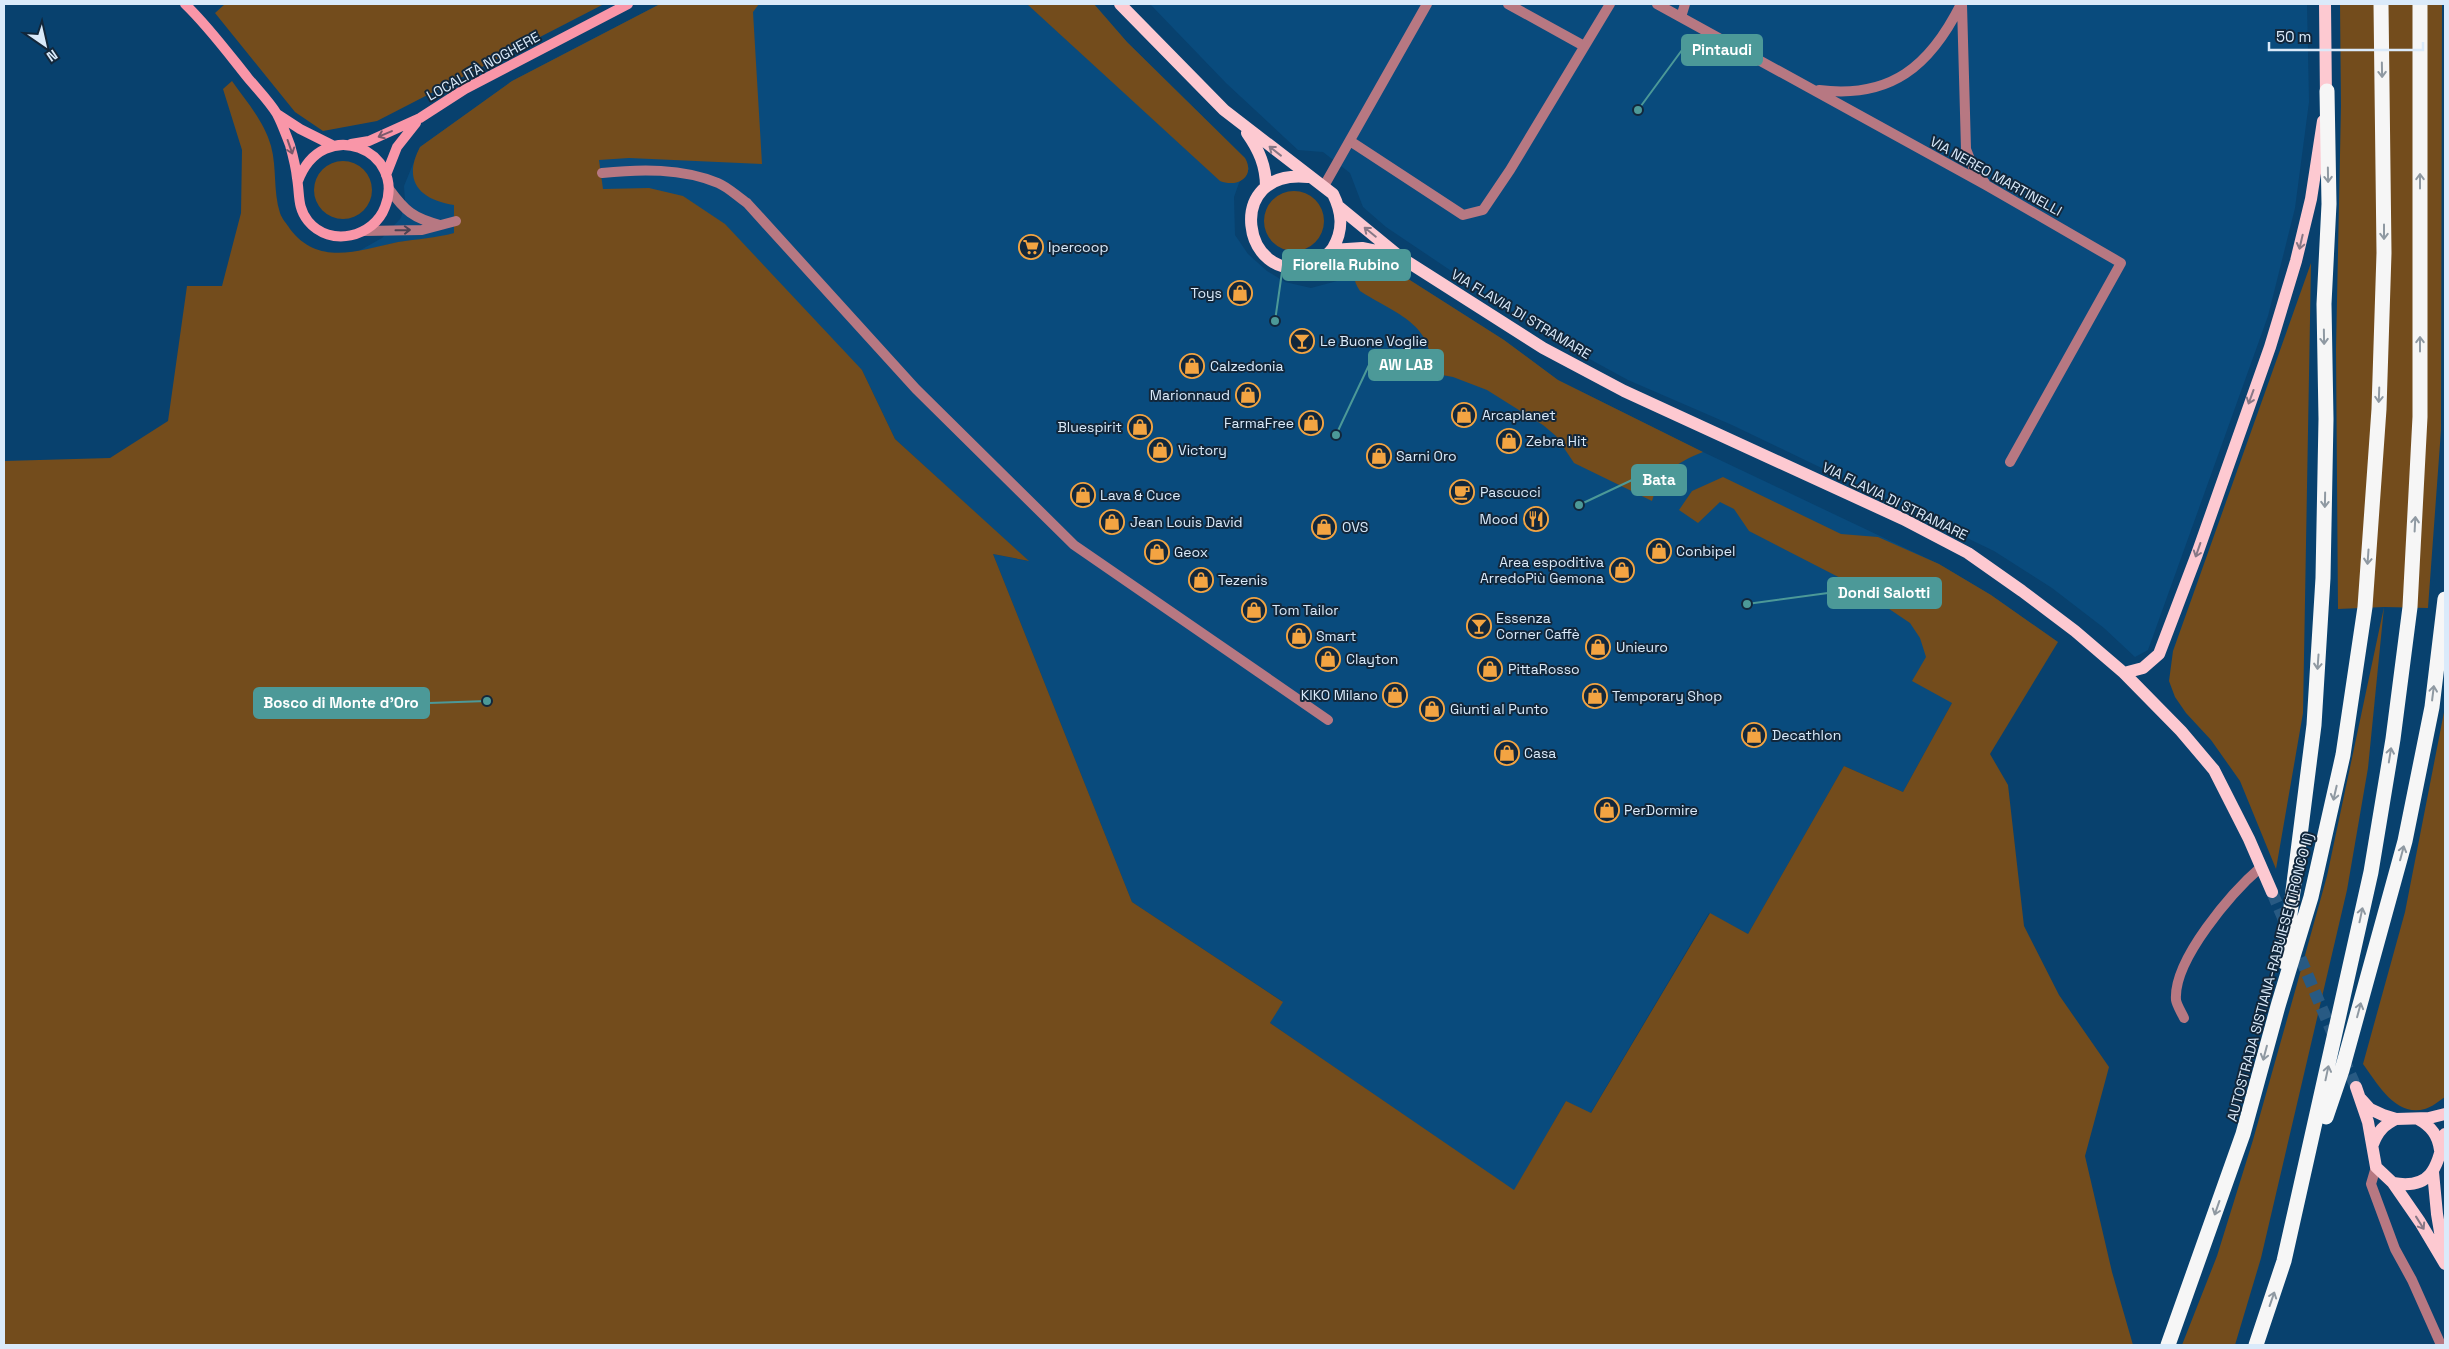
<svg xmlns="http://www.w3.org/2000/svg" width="2449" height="1349" viewBox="0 0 2449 1349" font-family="'Space Grotesk',sans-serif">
<rect width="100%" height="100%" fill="#08416e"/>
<path fill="#094b7d" d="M660 4H1094L1127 42 1245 158 1249 169 1239 183 1234 197 1235 235 1248 254 1267 271 1285 282 1311 288 1337 281 1364 261H1380L1504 340 1558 380 1703 452 1939 564 1991 595 2058 642 1952 703 1903 792 1844 766 1748 934 1709 913 1590 1114 1566 1101 1514 1191 1270 1023 1282 1001 1132 902 993 554 1028 561 895 439 862 370 603 189 441 237 399 242 357 252 382 238 401 218 405 200 404 186 420 147 512 81Z
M1150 4H2307L2309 102 2295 208 2268 316 2148 650 2135 657 2104 628 2052 588 1994 551 1732 425 1628 380 1551 338 1386 227 1363 207 1350 173 1323 152 1298 150 1226 83Z"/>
<path fill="#734c1c" d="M225 4H604L377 121 323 131 295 112 215 13Z
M660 4H759L753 12 762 164 629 158 599 160 603 189 649 188 683 196 725 224 862 370 895 439 1029 561 993 554 1132 902 1283 1002 1270 1023 1514 1190 1566 1101 1591 1113 1710 913 1748 934 1844 766 1903 792 1952 703 1912 681 1926 657 1920 638 1910 623 1852 584 1749 531 1734 509 1720 502 1698 523 1679 510 1692 491 1723 477 1841 534 1878 537 1939 564 1991 595 2058 642 1990 754 2008 785 2024 926 2059 995 2109 1067 2085 1156 2112 1272 2133 1345H4V461L110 458 168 421 187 286H222L241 213 242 150 223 89 232 81C246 101 264 121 271 146 277 168 273 191 280 213 282 219 287 224 290 229 319 267 359 250 398 242 417 239 436 238 454 233V205C420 200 402 181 420 147L512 81Z
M1027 4H1094L1127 42 1245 158C1256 177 1237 188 1220 181Z
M2340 4H2442L2441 430 2428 608 2384 607 2368 768 2347 890 2261 1258 2235 1345H2182L2217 1256 2253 1140 2297 984 2327 876 2384 607 2338 609 2336 349 2341 106Z
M314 190a29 29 0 1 1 58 0a29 29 0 1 1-58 0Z
M1264 221a30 30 0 1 1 60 0a30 30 0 1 1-60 0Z
M1371 259 1380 261 1504 340 1558 380 1703 452C1676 463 1661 472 1652 501L1574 463 1556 436 1543 425 1487 390 1453 377 1431 373C1435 323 1395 314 1360 291 1350 277 1353 263 1371 259Z
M2311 263 2303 713 2276 869 2240 781 2211 740 2186 713 2175 697 2169 681 2173 651Z
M2445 707V1097C2439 1101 2432 1107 2425 1109 2395 1117 2378 1084 2363 1064L2405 912Z"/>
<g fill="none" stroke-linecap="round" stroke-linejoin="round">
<path stroke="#285a83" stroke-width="12" stroke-dasharray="12 6" stroke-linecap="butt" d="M2272 892 2335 1039
M2343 1058 2356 1087"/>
<path stroke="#b77882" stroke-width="10" d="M1508 4 1584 46
M1350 141 1463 215 1483 210 1510 170 1610 4
M602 173C640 169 682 168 718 183 728 187 738 197 747 203L916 389 1074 545 1328 720
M1324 186 1427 4
M389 189C405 211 413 218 440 225
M364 231 422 230 456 221"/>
<path stroke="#b77882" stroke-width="10" d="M1657 4 1986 185 2121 263 2010 462
M1962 5 1966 149 1973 167 1985 183
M1681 17 1685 4
M1819 90C1891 99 1930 66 1961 4
M2184 1018C2182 1013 2177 1006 2176 1000 2173 960 2232 892 2261 867
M2376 1167 2371 1184 2395 1249 2412 1280 2441 1345"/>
<path stroke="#f996a8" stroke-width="10" d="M185 4C208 26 228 53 248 78 258 90 269 101 277 114 282 123 286 135 290 145 293 156 296 167 297 178 300 195 297 207 308 221 330 248 374 237 385 207 407 151 323 114 298 181
M277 114 300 129 334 146
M351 144 369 141 420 118 465 89 628 4
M386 175 397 147 416 123"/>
<path stroke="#fdc9d1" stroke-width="12" d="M1120 4 1224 110 1333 194C1342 212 1344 229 1333 248 1327 256 1317 262 1308 265 1243 286 1222 168 1308 177
M2325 4 2326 99
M1247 133C1259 150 1266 166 1266 187
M1339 207 1400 257 1543 348 1624 391 1903 519 1968 553 2022 591 2075 631 2124 673 2181 731 2214 770 2249 839 2272 892
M1332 250 1362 248 1396 255
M2124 673 2143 668 2159 654 2197 554 2270 347 2296 261 2311 199 2323 121
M2356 1087 2368 1122 2376 1167 2393 1183C2433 1190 2437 1166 2445 1134
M2361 1099 2370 1109 2383 1115 2396 1119 2429 1118 2445 1114
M2418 1119C2431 1126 2438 1135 2440 1150
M2373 1144C2378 1131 2384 1125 2396 1119
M2433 1172 2437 1214 2444 1256
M2393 1183 2420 1222 2445 1264"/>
<path stroke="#f6f6f6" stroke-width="15" d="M2284 962 2314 725 2323 578 2326 419 2324 304 2329 204 2327 91
M2326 1117 2342 1070 2405 841 2432 707 2445 599
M2168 1345 2243 1134 2278 1006 2311 897 2343 755 2365 607 2379 409 2384 253 2381 4
M2256 1345 2284 1261 2371 872 2393 739 2410 607 2420 417V4"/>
</g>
<defs><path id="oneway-shaft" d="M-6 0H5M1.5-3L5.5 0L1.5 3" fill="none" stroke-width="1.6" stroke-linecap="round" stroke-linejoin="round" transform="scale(1.25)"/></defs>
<g stroke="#8f99a2">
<use href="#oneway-shaft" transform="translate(2382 70) rotate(89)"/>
<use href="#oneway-shaft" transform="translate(2328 175) rotate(89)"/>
<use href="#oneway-shaft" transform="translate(2420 181) rotate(-90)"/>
<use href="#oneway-shaft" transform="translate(2384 232) rotate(90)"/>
<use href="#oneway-shaft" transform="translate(2324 337) rotate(89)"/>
<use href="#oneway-shaft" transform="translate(2420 344) rotate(-90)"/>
<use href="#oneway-shaft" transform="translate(2379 395) rotate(92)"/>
<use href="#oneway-shaft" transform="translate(2325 500) rotate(91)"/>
<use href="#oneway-shaft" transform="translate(2415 524) rotate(-87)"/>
<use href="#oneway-shaft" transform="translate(2368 557) rotate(94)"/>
<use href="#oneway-shaft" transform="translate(2318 662) rotate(94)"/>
<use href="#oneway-shaft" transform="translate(2433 693) rotate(-83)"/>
<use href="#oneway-shaft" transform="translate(2390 755) rotate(-81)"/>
<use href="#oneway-shaft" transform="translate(2335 793) rotate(103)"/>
<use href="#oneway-shaft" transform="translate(2402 853) rotate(-75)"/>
<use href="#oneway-shaft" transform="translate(2361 915) rotate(-78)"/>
<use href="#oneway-shaft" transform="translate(2359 1010) rotate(-75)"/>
<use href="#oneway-shaft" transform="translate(2265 1053) rotate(105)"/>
<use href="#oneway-shaft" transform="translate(2327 1073) rotate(-78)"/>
<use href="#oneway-shaft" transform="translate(2217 1208) rotate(109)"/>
<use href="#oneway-shaft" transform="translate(2272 1299) rotate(-71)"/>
</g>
<g stroke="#7a596c">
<use href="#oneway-shaft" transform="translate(385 134) rotate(157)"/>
<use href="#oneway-shaft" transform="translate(290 147) rotate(71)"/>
</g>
<g stroke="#887886">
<use href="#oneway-shaft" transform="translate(1275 151) rotate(-142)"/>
<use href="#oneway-shaft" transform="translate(1370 232) rotate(-141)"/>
<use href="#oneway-shaft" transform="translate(2301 242) rotate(103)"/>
<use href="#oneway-shaft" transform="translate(2251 397) rotate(110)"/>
<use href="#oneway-shaft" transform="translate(2198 550) rotate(109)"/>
<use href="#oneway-shaft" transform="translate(2420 1223) rotate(58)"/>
</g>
<use stroke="#4c4354" href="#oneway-shaft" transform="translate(403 230) rotate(-1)"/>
<defs>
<symbol id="supermarket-ring" viewBox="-11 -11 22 22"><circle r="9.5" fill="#12273b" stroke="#f3a442" stroke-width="1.5"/><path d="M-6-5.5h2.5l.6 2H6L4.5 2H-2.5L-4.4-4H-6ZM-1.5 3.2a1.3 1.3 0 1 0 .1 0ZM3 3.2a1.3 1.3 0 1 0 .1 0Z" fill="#f3a442"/></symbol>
<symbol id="shop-ring" viewBox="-11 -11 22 22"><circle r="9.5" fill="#12273b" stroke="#f3a442" stroke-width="1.5"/><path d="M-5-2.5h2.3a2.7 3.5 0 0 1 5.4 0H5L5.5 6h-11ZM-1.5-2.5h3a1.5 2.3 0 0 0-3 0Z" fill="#f3a442"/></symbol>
<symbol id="bar-ring" viewBox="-11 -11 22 22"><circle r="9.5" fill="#12273b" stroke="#f3a442" stroke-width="1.5"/><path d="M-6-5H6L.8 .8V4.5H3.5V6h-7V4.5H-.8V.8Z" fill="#f3a442"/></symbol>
<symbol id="cafe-ring" viewBox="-11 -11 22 22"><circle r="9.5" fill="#12273b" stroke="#f3a442" stroke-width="1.5"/><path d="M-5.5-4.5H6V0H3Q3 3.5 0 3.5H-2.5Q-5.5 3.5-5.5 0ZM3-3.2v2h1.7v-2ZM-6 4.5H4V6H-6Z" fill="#f3a442"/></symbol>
<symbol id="restaurant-ring" viewBox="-11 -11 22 22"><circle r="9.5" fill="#12273b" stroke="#f3a442" stroke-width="1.5"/><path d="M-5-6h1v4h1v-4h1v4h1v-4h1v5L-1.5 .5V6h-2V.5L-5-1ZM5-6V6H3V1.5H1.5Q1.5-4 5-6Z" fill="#f3a442"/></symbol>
</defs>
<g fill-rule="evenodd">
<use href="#supermarket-ring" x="1017" y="233" width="28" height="28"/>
<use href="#shop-ring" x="1226" y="279" width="28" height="28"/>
<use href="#bar-ring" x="1288" y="327" width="28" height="28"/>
<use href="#shop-ring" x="1178" y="352" width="28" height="28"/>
<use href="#shop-ring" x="1234" y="381" width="28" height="28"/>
<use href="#shop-ring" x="1450" y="401" width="28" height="28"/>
<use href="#shop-ring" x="1297" y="409" width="28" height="28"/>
<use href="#shop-ring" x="1126" y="413" width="28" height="28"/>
<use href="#shop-ring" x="1495" y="427" width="28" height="28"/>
<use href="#shop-ring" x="1146" y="436" width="28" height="28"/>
<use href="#shop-ring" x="1365" y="442" width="28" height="28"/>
<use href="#cafe-ring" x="1448" y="478" width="28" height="28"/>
<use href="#shop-ring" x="1069" y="481" width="28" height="28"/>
<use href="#restaurant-ring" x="1522" y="505" width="28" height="28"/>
<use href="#shop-ring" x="1098" y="508" width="28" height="28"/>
<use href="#shop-ring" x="1310" y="513" width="28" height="28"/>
<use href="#shop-ring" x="1645" y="537" width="28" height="28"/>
<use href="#shop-ring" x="1143" y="538" width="28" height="28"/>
<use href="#shop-ring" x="1608" y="556" width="28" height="28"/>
<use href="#shop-ring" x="1187" y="566" width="28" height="28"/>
<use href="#shop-ring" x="1240" y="596" width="28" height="28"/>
<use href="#bar-ring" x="1465" y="612" width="28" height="28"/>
<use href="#shop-ring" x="1285" y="622" width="28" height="28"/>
<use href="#shop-ring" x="1584" y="633" width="28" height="28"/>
<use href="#shop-ring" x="1314" y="645" width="28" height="28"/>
<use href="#shop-ring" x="1476" y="655" width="28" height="28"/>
<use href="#shop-ring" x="1381" y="681" width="28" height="28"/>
<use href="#shop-ring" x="1581" y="682" width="28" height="28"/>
<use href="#shop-ring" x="1418" y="695" width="28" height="28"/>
<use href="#shop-ring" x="1740" y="721" width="28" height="28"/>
<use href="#shop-ring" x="1493" y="739" width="28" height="28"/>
<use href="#shop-ring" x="1593" y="796" width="28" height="28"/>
</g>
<g text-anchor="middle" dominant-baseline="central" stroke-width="4" stroke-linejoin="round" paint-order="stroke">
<g font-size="14" fill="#daeafa" stroke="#12273b">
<text transform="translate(483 66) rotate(-29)">LOCALITÀ NOGHERE</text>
<text transform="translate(1996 176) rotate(29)">VIA NEREO MARTINELLI</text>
<text transform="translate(1521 314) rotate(31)">VIA FLAVIA DI STRAMARE</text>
<text transform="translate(1895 501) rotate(26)">VIA FLAVIA DI STRAMARE</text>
<text transform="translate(2270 977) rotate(-75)">AUTOSTRADA SISTIANA-RABUIESE (TRONCO II)</text>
</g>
<g font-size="14" fill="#daeafa" stroke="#12273b" text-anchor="start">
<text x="1048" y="247">Ipercoop</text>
<text x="1222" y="293" text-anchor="end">Toys</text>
<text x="1320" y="341">Le Buone Voglie</text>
<text x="1210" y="366">Calzedonia</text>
<text x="1230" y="395" text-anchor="end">Marionnaud</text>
<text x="1482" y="415">Arcaplanet</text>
<text x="1294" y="423" text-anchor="end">FarmaFree</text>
<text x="1122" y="427" text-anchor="end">Bluespirit</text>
<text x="1526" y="441">Zebra Hit</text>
<text x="1178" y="450">Victory</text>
<text x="1396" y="456">Sarni Oro</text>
<text x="1480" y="492">Pascucci</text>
<text x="1100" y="495">Lava &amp; Cuce</text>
<text x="1518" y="519" text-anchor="end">Mood</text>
<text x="1130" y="522">Jean Louis David</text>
<text x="1342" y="527">OVS</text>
<text x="1676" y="551">Conbipel</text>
<text x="1174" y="552">Geox</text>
<text x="1604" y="562" text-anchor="end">Area espoditiva<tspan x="1604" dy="16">ArredoPiù Gemona</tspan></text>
<text x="1218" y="580">Tezenis</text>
<text x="1272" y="610">Tom Tailor</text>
<text x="1496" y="618">Essenza<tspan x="1496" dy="16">Corner Caffè</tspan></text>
<text x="1316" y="636">Smart</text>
<text x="1616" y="647">Unieuro</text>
<text x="1346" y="659">Clayton</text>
<text x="1508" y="669">PittaRosso</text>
<text x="1378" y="695" text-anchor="end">KIKO Milano</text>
<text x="1612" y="696">Temporary Shop</text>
<text x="1450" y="709">Giunti al Punto</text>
<text x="1772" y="735">Decathlon</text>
<text x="1524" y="753">Casa</text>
<text x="1624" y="810">PerDormire</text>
</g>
</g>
<path fill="none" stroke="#4c9998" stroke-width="2" d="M1638 110L1682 50M1275 321L1283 265M1336 435L1369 365M1579 505L1632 480M1747 604L1828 593M487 701L429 703"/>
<g fill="#4c9998" stroke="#12273b" stroke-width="2">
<circle cx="1638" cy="110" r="5"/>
<circle cx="1275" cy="321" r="5"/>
<circle cx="1336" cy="435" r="5"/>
<circle cx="1579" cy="505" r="5"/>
<circle cx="1747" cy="604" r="5"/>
<circle cx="487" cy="701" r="5"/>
</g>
<g fill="#4c9998" stroke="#4c9998" stroke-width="2">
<rect x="1682" y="35" width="80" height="30" rx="5"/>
<rect x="1283" y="250" width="127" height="30" rx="5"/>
<rect x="1369" y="350" width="74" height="30" rx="5"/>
<rect x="1632" y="465" width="54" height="30" rx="5"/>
<rect x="1828" y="578" width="113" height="30" rx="5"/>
<rect x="254" y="688" width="175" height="30" rx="5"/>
</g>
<g font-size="15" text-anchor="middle" font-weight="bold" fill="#fff">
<text x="1722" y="55">Pintaudi</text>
<text x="1346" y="270">Fiorella Rubino</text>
<text x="1406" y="370">AW LAB</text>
<text x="1659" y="485">Bata</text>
<text x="1884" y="598">Dondi Salotti</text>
<text x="341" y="708">Bosco di Monte d'Oro</text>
</g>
<rect width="2449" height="1349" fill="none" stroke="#daeafa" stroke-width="10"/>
<g transform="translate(45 45) rotate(146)" stroke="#12273b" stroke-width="4" paint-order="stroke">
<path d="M0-4L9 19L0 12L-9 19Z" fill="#daeafa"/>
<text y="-8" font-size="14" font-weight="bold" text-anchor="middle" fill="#daeafa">N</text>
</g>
<path d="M2269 42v8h154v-8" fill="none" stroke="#daeafa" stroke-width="2.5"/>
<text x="2276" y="42" font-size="15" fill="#daeafa" stroke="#12273b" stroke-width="4" paint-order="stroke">50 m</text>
</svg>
